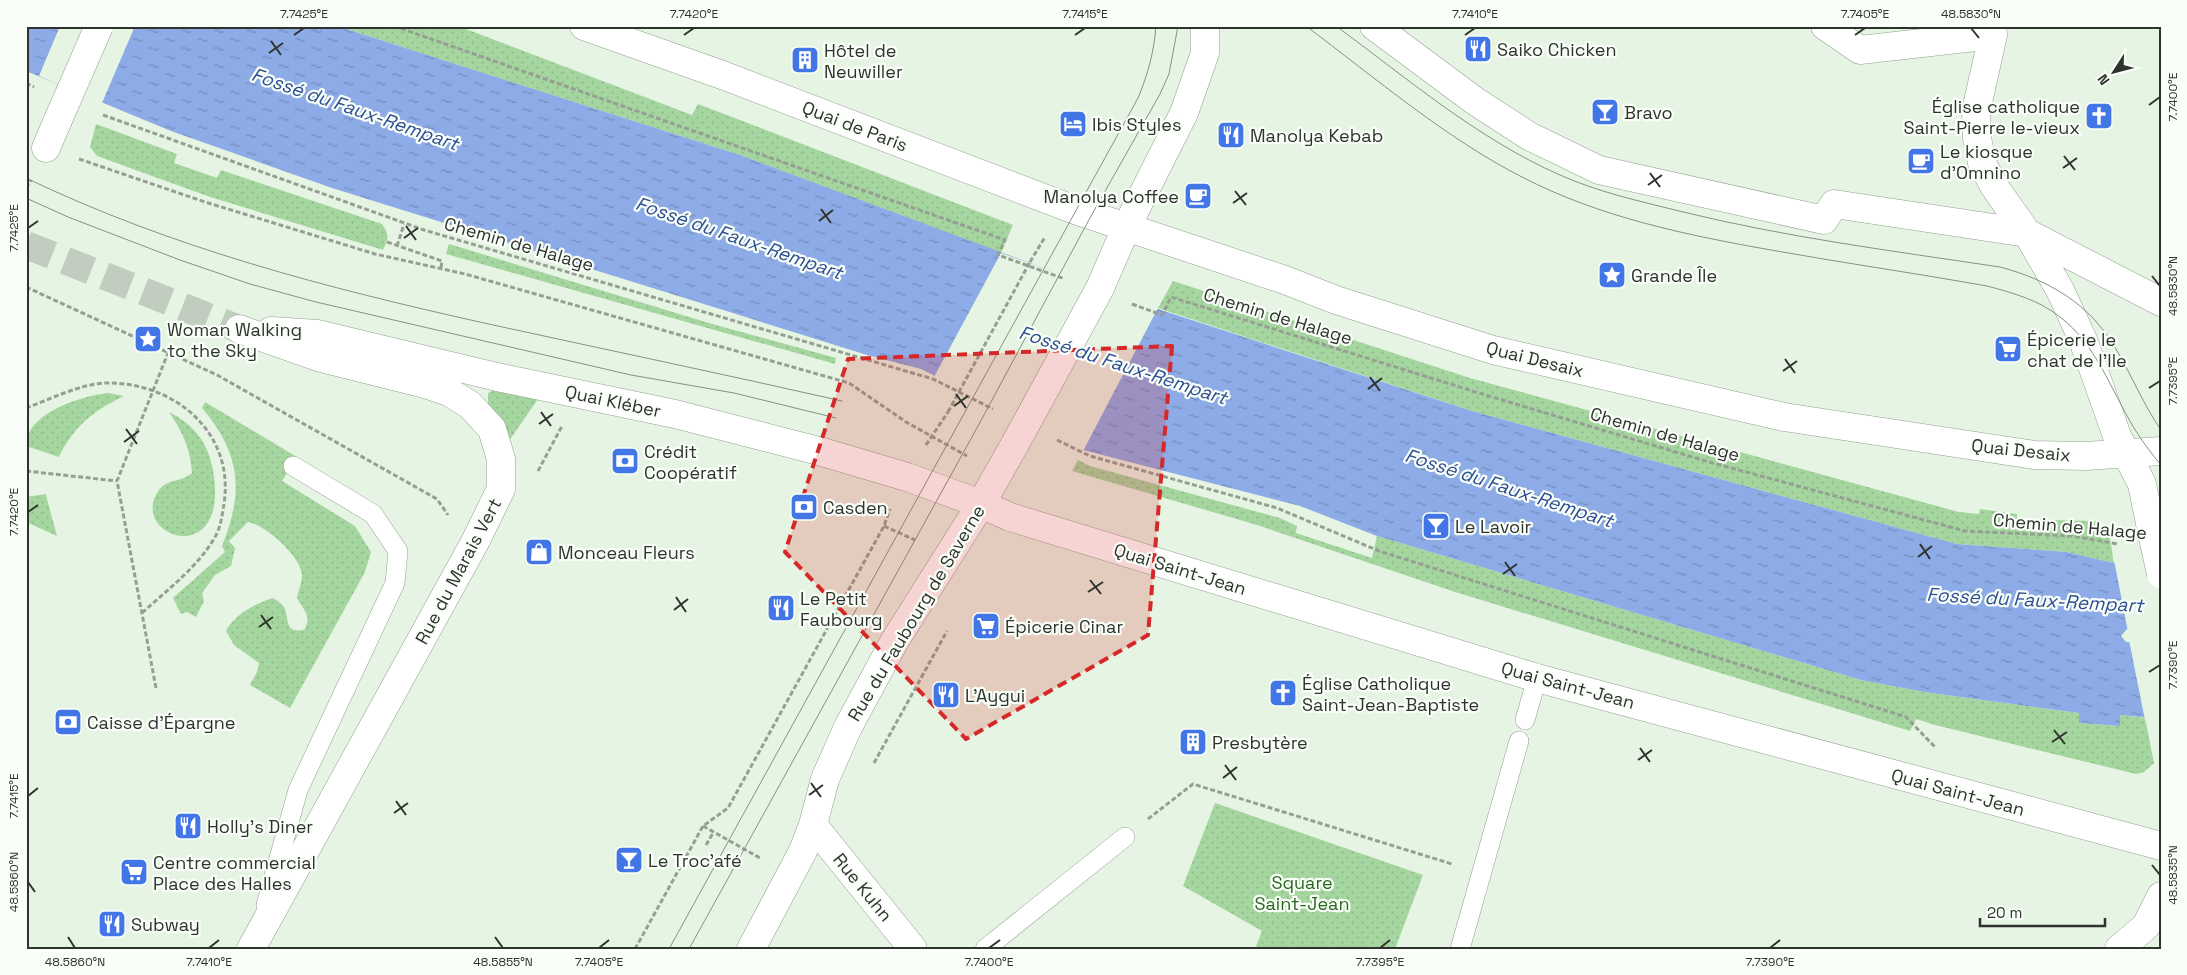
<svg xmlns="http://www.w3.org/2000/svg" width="2187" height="975" viewBox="0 0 2187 975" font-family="'Space Grotesk',sans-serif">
<defs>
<pattern id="grass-dots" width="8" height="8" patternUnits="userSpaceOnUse" patternTransform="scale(1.25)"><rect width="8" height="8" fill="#a6d69f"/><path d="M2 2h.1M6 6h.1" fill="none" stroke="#8fb889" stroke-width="1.8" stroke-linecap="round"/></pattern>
<pattern id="water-ripples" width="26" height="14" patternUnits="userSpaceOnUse" patternTransform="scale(1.25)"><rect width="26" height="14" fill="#8dabe6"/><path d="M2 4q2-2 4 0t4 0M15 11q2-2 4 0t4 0" fill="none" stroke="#748cbb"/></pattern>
</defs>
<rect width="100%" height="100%" fill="#e6f5e3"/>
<path fill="url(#grass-dots)" d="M337 26H458L692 115 698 104 1013 225 1001 253 740 155Z
M96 124 177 154 174 163 217 178 221 170 382 224C390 234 388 240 383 250L210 197 97 156 90 147Z
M449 244 709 323 836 358 835 364 446 254Z
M1173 281 1470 378 1959 512 1979 514 1980 509 2017 514V519L2096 521C2112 528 2111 548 2114 563L2067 552 1957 544 1472 411 1158 308Z
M496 389 538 399 509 441 497 415 488 404V393Z
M108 393 124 396C93 411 74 426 59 457L26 446C26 413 81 396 108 393Z
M205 402 297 457 282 481 355 526 371 552 365 572 290 708 250 685 257 672 259 663 234 645 226 631C235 614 254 604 273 598 278 601 283 604 285 609 289 621 285 633 304 630 313 616 303 610 297 598 298 591 302 583 302 575 301 557 266 525 248 522L229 541 235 548 231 566 215 575 202 593 204 601 196 617 187 612 181 614 173 598 225 552 222 546C244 492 241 454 202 408Z
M169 412C194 425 208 442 213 470 231 573 126 536 159 490 167 479 182 482 192 473 191 450 182 431 169 412Z
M1078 460 1090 466 1280 518 1297 526 1296 533 1372 558 1377 536 1861 680 1924 692 2079 713V723L2120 726V715L2145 718 2154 763 2144 772 2136 774 1935 725 1916 719 1910 731 1455 592 1257 525 1072 471Z
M46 494V495L57 536 26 522V497Z
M1215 803 1423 875 1395 949H1260L1256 946 1262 931 1183 886Z"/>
<path fill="url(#water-ripples)" d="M26 26H337L740 155 1124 298 1472 411 1957 544 2067 552 2114 563 2161 567V632L2127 629 2121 636 2126 642 2161 644V719L2120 715V726L2079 723V713L1924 692 1861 680 1377 536 1300 506 1083 450 921 369 867 355 332 188 171 131 26 71Z"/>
<path fill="#e6f5e3" d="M60 26H135L102 103 39 76Z
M1001 253 1158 308 1082 453 933 379Z
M2114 560 2161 564V634L2128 632Z
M2129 640 2161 642V721L2145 720Z"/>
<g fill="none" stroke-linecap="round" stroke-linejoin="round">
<path stroke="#c1cebf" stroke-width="28" stroke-dasharray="28 14" stroke-linecap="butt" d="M26 245 239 329"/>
<defs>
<path id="service" d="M1525 720 1537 678
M266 905 298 790 395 583 398 551 373 514 293 466
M985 949 1125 837
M1460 949 1519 741"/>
<path id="pedestrian" d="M1374 26 1475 101 1529 136 1599 170 1824 220 1834 204 2027 233 2161 302
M1825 26 1860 50 1993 35
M1992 26 1993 35 1976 111 1977 138 1982 163 1994 186 2027 233 2060 290 2083 340 2117 436 2126 453
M46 148 58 120"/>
<path id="minor" d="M584 26 725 76 1075 210 1285 280 1336 300 1493 350 1784 417 2034 455 2086 456 2161 451
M1100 288 1126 228 1184 113 1205 53V26
M239 329 321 358 425 384 449 392 470 405 492 429 501 459V489L475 542 251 949
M271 331 318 334 497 377 675 414 819 451 907 477 981 504 1015 444
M2126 453 2142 484 2153 538
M813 825 913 949
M2119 949 2146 926 2161 896"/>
<path id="tertiary" d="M751 949 803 851 813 825 825 779 848 727 894 642 981 504 1010 517 1537 678 2161 846"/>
</defs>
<use href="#service" stroke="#92a090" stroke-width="20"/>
<use href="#pedestrian" stroke="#92a090" stroke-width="29"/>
<use href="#minor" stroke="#92a090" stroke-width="29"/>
<use href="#tertiary" stroke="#92a090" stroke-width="29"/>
<path stroke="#95a093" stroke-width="3" stroke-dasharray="5 2.5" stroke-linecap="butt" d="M394 26 1005 240 998 255 1065 279
M26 83 34 87
M103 115 424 230 933 379 993 409
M79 159 205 202 375 254 465 274 849 383 906 422 967 456
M26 188 31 180
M387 242 442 261 441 268
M397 246 404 224
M1030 262 1045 237
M26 287 217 375 437 499 448 515
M1132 304 1162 315 1171 297 1479 393 1709 462 1965 531 2072 536 2118 544
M26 408C51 399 80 384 106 383 174 382 235 432 224 504 222 515 221 527 215 537 198 567 167 590 142 613
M1057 440 1090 456 1277 508 1379 551 1906 717 1935 747
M926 445 948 412
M26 471 117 481
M538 471 562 426
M884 526 915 540
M156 688 117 481 168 353
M874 763 947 631
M1148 819 1193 784 1452 864
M703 826 760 858
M706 845 713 833
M635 949 703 826 728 808 884 526 890 509"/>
<use href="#service" stroke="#fff" stroke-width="19"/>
<use href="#pedestrian" stroke="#fff" stroke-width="28"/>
<use href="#minor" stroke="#fff" stroke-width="28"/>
<use href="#tertiary" stroke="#fff" stroke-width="28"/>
<path stroke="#879185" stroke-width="1" d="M1306 26C1374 77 1447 139 1522 177 1599 217 1686 235 1771 250 1843 263 1915 273 1987 286 2013 293 2039 300 2060 317 2096 344 2111 390 2134 428 2142 441 2151 453 2161 465
M1336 26C1408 79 1478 139 1560 175 1598 192 1639 201 1679 211 1784 237 1893 251 2000 267 2049 280 2090 304 2116 349 2132 376 2143 404 2161 430
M26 178C172 248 327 288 484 323 603 349 723 374 842 401
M26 198 68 217 180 260 250 284 316 302 631 375 734 393 836 418
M669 949 1138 98C1148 74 1154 52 1156 26
M689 949 978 426 1091 216 1160 94 1169 74 1178 26"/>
<defs>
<path id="pedestrian-bridge" d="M58 120 99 26"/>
<path id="minor-bridge" d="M1015 444 1100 288
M2153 538 2161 574"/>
</defs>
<use href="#pedestrian-bridge" stroke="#92a090" stroke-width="29" stroke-linecap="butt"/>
<use href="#minor-bridge" stroke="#92a090" stroke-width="29" stroke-linecap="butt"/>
<path stroke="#95a093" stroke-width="3" stroke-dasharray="5 2.5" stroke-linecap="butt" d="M948 412 1030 262"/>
<use href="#pedestrian-bridge" stroke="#fff" stroke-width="28"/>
<use href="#minor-bridge" stroke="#fff" stroke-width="28"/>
</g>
<path fill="#d62828" fill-opacity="0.2" stroke="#d62828" stroke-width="4" stroke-dasharray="10 6" stroke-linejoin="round" d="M1172 346 1148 635 966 739 785 552 848 359Z"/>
<path fill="none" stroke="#2e342d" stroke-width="2" d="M1971 28 1979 38M294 35 304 28M684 35 694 28M1075 35 1085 28M1465 35 1475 28M1855 35 1865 28M271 41 281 55M269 53 283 43M2149 105 2160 97M2064 156 2075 170M2063 168 2077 158M1650 173 1660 187M1648 185 1662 175M1235 191 1246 205M1233 203 1247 193M821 209 831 223M819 221 833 210M406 226 416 240M28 228 38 221M404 238 418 228M2152 276 2160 286M1785 359 1795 373M1783 371 1797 361M1370 377 1380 391M2149 388 2160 381M1368 389 1382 378M956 394 966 408M954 406 968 396M541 412 551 426M539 424 553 414M126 429 137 444M124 442 139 431M28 512 38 505M1920 544 1930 559M1918 557 1932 546M1505 562 1515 576M1503 574 1517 564M1090 580 1101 594M1088 592 1103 582M676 597 686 612M674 610 688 599M261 615 271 629M259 627 273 617M2149 672 2160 665M2054 730 2065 744M2052 742 2067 732M1640 748 1650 762M1638 760 1652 750M1225 765 1236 780M1223 778 1237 767M811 783 821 797M809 795 823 785M28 796 38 788M396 801 406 815M394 813 408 803M2152 865 2160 875M28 882 35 892M68 937 75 948M495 937 503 948M209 948 219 940M599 948 609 940M989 948 1000 940M1380 948 1390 940M1770 948 1780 940"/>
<defs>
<symbol id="restaurant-square" viewBox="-11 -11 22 22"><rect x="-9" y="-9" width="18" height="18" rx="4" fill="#4275e6" stroke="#f9fff8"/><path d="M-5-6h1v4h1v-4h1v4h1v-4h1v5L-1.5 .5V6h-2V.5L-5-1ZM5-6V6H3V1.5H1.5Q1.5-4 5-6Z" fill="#fff"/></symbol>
<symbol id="building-square" viewBox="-11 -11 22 22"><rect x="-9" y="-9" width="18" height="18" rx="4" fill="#4275e6" stroke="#f9fff8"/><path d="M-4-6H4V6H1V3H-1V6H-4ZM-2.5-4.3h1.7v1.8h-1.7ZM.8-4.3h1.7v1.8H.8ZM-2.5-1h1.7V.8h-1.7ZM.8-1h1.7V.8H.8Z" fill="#fff"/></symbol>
<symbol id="bar-square" viewBox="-11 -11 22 22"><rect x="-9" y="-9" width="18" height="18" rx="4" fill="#4275e6" stroke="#f9fff8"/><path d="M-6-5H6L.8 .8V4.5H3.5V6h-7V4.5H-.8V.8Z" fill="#fff"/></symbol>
<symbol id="church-square" viewBox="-11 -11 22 22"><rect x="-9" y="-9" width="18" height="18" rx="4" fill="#4275e6" stroke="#f9fff8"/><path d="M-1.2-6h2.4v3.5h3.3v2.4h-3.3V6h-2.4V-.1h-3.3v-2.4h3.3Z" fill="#fff"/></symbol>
<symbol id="hotel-square" viewBox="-11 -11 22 22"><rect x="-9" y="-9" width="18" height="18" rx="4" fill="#4275e6" stroke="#f9fff8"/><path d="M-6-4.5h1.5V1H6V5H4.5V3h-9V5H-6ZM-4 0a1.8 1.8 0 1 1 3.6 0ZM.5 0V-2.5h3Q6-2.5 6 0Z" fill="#fff"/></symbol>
<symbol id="cafe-square" viewBox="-11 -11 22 22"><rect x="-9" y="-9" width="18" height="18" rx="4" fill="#4275e6" stroke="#f9fff8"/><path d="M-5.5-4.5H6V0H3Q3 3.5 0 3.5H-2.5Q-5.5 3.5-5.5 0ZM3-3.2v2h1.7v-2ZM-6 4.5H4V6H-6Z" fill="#fff"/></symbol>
<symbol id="sight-square" viewBox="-11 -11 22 22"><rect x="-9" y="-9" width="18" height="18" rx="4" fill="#4275e6" stroke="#f9fff8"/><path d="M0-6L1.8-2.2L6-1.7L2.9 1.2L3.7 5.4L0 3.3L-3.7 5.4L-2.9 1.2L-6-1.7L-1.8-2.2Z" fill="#fff"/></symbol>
<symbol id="supermarket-square" viewBox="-11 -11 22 22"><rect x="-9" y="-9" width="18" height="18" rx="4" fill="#4275e6" stroke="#f9fff8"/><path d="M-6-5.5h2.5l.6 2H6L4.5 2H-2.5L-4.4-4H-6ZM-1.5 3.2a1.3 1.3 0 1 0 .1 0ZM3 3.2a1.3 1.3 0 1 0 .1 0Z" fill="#fff"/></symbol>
<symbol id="bank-square" viewBox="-11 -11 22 22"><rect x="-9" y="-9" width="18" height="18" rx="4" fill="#4275e6" stroke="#f9fff8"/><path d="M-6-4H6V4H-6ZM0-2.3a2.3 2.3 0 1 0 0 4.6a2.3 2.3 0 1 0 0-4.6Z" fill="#fff"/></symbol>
<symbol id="shop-square" viewBox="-11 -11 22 22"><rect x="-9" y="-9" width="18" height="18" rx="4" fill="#4275e6" stroke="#f9fff8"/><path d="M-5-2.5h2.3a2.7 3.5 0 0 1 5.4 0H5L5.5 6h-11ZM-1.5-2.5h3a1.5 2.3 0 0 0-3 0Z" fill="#fff"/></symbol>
</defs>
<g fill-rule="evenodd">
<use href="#restaurant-square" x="1462" y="33" width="32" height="32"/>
<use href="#building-square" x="789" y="44" width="32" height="32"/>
<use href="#bar-square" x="1589" y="96" width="32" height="32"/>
<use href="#church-square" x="2083" y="100" width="32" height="32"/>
<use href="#hotel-square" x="1057" y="108" width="32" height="32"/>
<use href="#restaurant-square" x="1215" y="119" width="32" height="32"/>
<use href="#cafe-square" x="1905" y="145" width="32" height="32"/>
<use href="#cafe-square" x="1182" y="180" width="32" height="32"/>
<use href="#sight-square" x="1596" y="259" width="32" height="32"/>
<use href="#sight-square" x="132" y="323" width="32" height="32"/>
<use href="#supermarket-square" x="1992" y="333" width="32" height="32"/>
<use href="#bank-square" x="609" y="445" width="32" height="32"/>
<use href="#bank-square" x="788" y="491" width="32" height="32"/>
<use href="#bar-square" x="1420" y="510" width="32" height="32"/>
<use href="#shop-square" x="523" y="536" width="32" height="32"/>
<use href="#restaurant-square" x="765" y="592" width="32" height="32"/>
<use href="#supermarket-square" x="970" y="610" width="32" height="32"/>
<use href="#church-square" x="1267" y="677" width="32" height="32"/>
<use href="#restaurant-square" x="930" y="679" width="32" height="32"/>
<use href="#bank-square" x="52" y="706" width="32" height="32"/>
<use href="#building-square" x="1177" y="726" width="32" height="32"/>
<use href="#restaurant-square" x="172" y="810" width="32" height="32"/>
<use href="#bar-square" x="613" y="844" width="32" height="32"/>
<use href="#supermarket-square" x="118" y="856" width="32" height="32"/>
<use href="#restaurant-square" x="96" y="908" width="32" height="32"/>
</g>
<g text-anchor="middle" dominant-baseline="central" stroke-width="4.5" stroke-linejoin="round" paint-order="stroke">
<g font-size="18" fill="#2e342d" stroke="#f9fff8" text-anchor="start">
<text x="1497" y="49">Saiko Chicken</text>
<text x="824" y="50">Hôtel de<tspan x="824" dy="21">Neuwiller</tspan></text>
<text x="2080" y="106" text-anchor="end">Église catholique<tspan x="2080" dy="21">Saint-Pierre le-vieux</tspan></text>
<text x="1624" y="112">Bravo</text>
<text x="1092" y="124">Ibis Styles</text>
<text x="1250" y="135">Manolya Kebab</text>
<text x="1940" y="151">Le kiosque<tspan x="1940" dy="21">d'Omnino</tspan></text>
<text x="1179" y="196" text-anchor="end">Manolya Coffee</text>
<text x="1631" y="275">Grande Île</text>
<text x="167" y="329">Woman Walking<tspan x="167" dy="21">to the Sky</tspan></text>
<text x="2027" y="339">Épicerie le<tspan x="2027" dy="21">chat de l'Ile</tspan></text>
<text x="644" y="451">Crédit<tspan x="644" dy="21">Coopératif</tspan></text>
<text x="823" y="507">Casden</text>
<text x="1455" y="526">Le Lavoir</text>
<text x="558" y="552">Monceau Fleurs</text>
<text x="800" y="598">Le Petit<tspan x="800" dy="21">Faubourg</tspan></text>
<text x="1005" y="626">Épicerie Cinar</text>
<text x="1302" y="683">Église Catholique<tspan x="1302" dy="21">Saint-Jean-Baptiste</tspan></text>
<text x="965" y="695">L’Aygui</text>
<text x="87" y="722">Caisse d'Épargne</text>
<text x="1212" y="742">Presbytère</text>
<text x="207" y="826">Holly’s Diner</text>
<text x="648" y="860">Le Troc'afé</text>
<text x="153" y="862">Centre commercial<tspan x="153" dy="21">Place des Halles</tspan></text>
<text x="131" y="924">Subway</text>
</g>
<g font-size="18" fill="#2e342d" stroke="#f9fff8">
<text transform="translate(855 126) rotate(21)">Quai de Paris</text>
<text transform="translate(519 244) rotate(16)">Chemin de Halage</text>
<text transform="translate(1278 316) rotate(17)">Chemin de Halage</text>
<text transform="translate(1535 359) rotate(14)">Quai Desaix</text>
<text transform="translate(613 401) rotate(12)">Quai Kléber</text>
<text transform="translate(1665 434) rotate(16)">Chemin de Halage</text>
<text transform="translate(2021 450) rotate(6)">Quai Desaix</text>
<text transform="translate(2070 526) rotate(5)">Chemin de Halage</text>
<text transform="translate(1180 569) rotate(17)">Quai Saint-Jean</text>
<text transform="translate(458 571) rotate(-62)">Rue du Marais Vert</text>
<text transform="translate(916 613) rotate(-59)">Rue du Faubourg de Saverne</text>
<text transform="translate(1568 685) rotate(15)">Quai Saint-Jean</text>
<text transform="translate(1958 792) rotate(15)">Quai Saint-Jean</text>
<text transform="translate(863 887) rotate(51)">Rue Kuhn</text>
</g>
<g font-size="18" fill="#2a6821" stroke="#f9fff8">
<text x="1302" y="882">Square<tspan x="1302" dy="21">Saint-Jean</tspan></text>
</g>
<g font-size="19" font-style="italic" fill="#2d4e94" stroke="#f9fff8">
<text transform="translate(355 109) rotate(19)">Fossé du Faux-Rempart</text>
<text transform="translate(739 238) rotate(19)">Fossé du Faux-Rempart</text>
<text transform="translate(1123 365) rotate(18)">Fossé du Faux-Rempart</text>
<text transform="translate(1509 488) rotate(18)">Fossé du Faux-Rempart</text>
<text transform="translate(2035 600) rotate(3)">Fossé du Faux-Rempart</text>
</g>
</g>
<rect width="2187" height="975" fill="none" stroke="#f9fff8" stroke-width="55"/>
<g transform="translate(2114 72) rotate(234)" stroke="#f9fff8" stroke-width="4" paint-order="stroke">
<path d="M0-4L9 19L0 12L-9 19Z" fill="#2e342d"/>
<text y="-8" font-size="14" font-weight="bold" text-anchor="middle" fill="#2e342d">N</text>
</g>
<path d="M1980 918v8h125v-8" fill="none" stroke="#2e342d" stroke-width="2.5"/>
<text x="1987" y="918" font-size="15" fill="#2e342d" stroke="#f9fff8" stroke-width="4" paint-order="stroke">20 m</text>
<rect x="28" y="28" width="2132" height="920" fill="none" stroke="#2e342d" stroke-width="2"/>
<g font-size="12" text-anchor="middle" fill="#2e342d">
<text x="304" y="18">7.7425°E</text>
<text x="694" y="18">7.7420°E</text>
<text x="1085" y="18">7.7415°E</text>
<text x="1475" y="18">7.7410°E</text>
<text x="1865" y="18">7.7405°E</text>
<text x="1971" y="18">48.5830°N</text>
<text transform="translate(2173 97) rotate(-90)" y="4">7.7400°E</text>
<text transform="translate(14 228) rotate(-90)" y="4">7.7425°E</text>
<text transform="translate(2173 286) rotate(-90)" y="4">48.5830°N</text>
<text transform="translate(2173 381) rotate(-90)" y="4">7.7395°E</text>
<text transform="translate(14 512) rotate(-90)" y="4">7.7420°E</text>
<text transform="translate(2173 665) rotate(-90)" y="4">7.7390°E</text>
<text transform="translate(14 796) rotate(-90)" y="4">7.7415°E</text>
<text transform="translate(2173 875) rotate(-90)" y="4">48.5835°N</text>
<text transform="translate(14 882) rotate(-90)" y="4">48.5860°N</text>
<text x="75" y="966">48.5860°N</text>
<text x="209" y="966">7.7410°E</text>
<text x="503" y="966">48.5855°N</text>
<text x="599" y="966">7.7405°E</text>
<text x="989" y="966">7.7400°E</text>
<text x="1380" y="966">7.7395°E</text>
<text x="1770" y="966">7.7390°E</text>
</g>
</svg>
